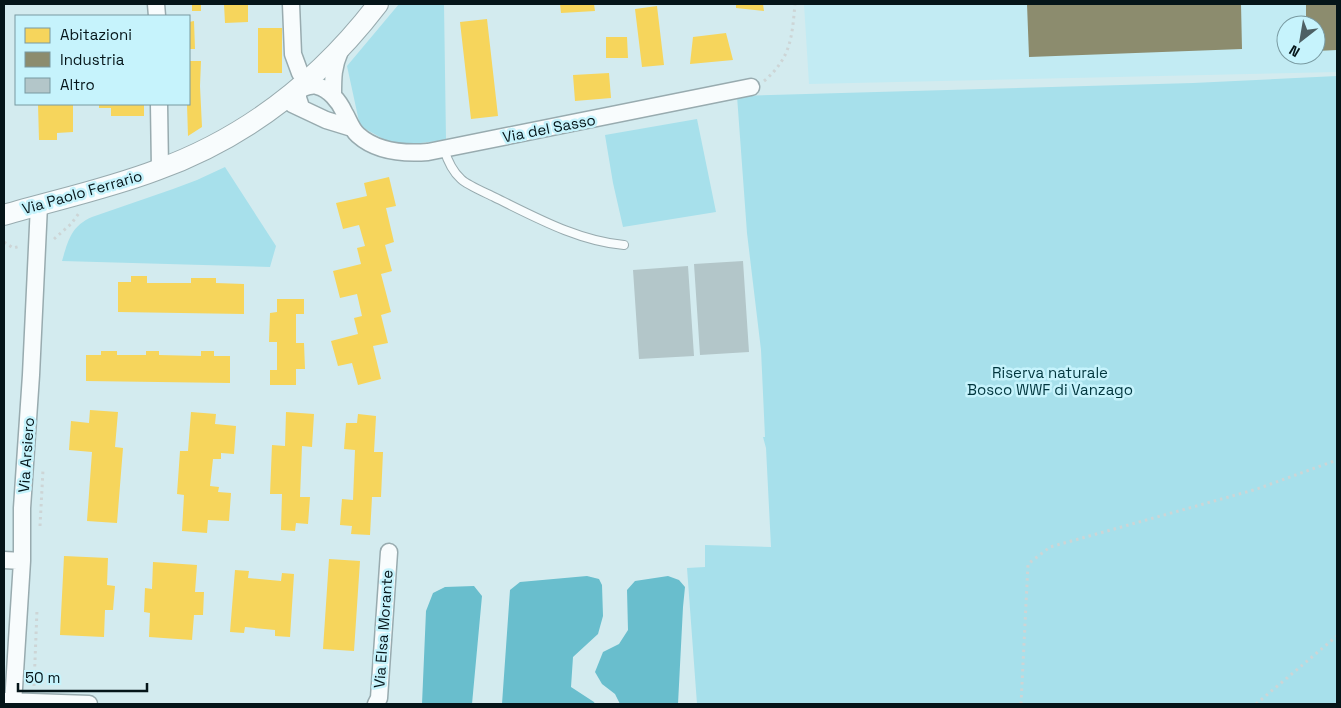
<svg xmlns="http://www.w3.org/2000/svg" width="1341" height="708" viewBox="0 0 1341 708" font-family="'Space Grotesk',sans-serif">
<rect width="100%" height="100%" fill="#d3ebef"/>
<path fill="#c2ebf3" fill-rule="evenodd" d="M804 4H1337V72L809 84ZM1286 25H1316V55H1286Z"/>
<path fill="#a7e0eb" d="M399 4H444L446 140 404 145 387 141 360 126 347 66Z
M1337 76V704H697L687 568 705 567V545L771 547 766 448 763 437H765L761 350 747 233 737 96 1193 83Z
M697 119 716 212 623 227 613 183 605 135Z
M225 167 276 246 270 267 62 261C68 241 71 226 92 217L173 189 197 180Z"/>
<path fill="#69becd" d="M587 576 599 579 602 585 603 616 598 634 573 657 571 687 594 702 595 704H502L510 590 520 582Z
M668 576 679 580 685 587 683 607 678 704H620L615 694 602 684 595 672 603 652 619 644 628 630 627 590 635 581Z
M474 586 482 596 472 704H422L426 611 433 593 445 587Z"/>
<path fill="#f6d55c" d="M192 4H201V11H192Z
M224 4H248V22L225 23Z
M560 4H594L595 11 561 13Z
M736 4H763L764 11 736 8Z
M657 6 664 65 642 67 635 9Z
M487 19 498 116 471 119 460 22Z
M194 21 195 49H189V22Z
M258 28H282V73H258Z
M726 33 733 60 690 64 693 37Z
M606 37H627L628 58H606Z
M189 61H201L200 86 202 127 188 136 187 104H189Z
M609 73 611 98 575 101 573 75Z
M38 104H73V132L57 133V140H39Z
M99 104H144V116H111V108H99Z
M389 177 396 206 386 208 394 242 385 245 392 271 381 274 391 312 381 315 388 343 373 346 381 379 358 385 352 363 338 366 331 341 358 334 354 318 362 316 357 294 340 298 333 271 361 264 357 248 365 246 359 225 343 229 336 203 367 196 364 183Z
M131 276H147V283H191V278H216V283L244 284V314L118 312V282H131Z
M277 299H304V314H296V343H304L305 369H296V385H270V370H277V342H269L270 313 277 312Z
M101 351H117V355H146V351H159V355L201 356V351H214V356H230V383L86 381V355H101Z
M90 410 118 412 115 447 123 448 117 523 87 521 92 452 69 450 71 421 89 423Z
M191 412 216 414 215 424 236 426 234 454 221 453V459H213L210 486 219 487 218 492 231 493 229 521 208 520 207 533 182 531 184 495 177 494 180 451H188Z
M286 412 314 414 312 447 302 446 300 497H310L308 524 296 523 295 531 281 530 282 494H270L272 445 285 446Z
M358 414 376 416 374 452H383L381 497H372L370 535 351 534 352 526 340 525 342 499 353 500 355 450 344 449 346 423H357Z
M64 556 108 558 107 585 115 586 113 610H105L104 637 60 635Z
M329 559 360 561 354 651 323 649Z
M153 562 197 565 195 592H204L203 615H194L192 640 149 637 150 613 144 612 145 588 152 589Z
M235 570 249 571 248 578 281 581 282 573 294 574 290 637 275 636V630L245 627 244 633 230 632Z"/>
<path fill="#8c8c6e" d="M1027 4H1241L1242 49 1029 57Z
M1306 4H1337V50L1316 51V25H1306Z"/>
<path fill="#b3c6c9" d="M743 261 749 352 700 355 694 264Z
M688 266 694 356 639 359 633 270Z"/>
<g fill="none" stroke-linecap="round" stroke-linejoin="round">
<defs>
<path id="service" d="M444 149C447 159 452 171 461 179 467 185 486 193 494 197 535 217 578 241 624 245"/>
<path id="minor" d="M156 4 157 16
M291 4 293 54 300 73 309 80
M333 95C333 77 333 67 340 51
M159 104 160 169
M292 104 326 120 352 128
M301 107 298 98V90C304 88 311 84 317 86 329 89 339 101 344 112 349 120 351 129 358 135 377 152 403 154 428 152L751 87
M4 560 22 561
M4 701 89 704
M13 704 22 561V508L31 375 39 205
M376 704 379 698 389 552"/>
<path id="tertiary" d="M4 215C55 200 107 189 157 170 248 137 319 81 378 4"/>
</defs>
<use href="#service" stroke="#98abaf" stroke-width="10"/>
<use href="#minor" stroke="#98abaf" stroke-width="19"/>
<use href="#tertiary" stroke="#98abaf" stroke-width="22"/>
<path stroke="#cdd5d6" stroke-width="3" stroke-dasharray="2.5 4" stroke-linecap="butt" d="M764 81C791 58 792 37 795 4
M54 239 71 224 79 213
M4 242 13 248 21 246
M40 526 43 470
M34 686 37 610
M1021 704 1028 564 1050 547 1257 489 1337 460
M1256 704 1337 636"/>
<use href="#service" stroke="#f8fcfd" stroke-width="8"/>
<use href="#minor" stroke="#f8fcfd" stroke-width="16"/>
<use href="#tertiary" stroke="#f8fcfd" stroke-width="20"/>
</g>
<g text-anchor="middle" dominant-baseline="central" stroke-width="5" stroke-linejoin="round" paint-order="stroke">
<g font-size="15" fill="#051519" stroke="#c6f3fc">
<text transform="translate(549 128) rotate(-11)">Via del Sasso</text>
<text transform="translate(82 192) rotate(-16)">Via Paolo Ferrario</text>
<text transform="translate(26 455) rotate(-86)">Via Arsiero</text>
<text transform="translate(383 629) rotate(-86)">Via Elsa Morante</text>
</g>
<g font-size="15" fill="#01363e" stroke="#c6f3fc">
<text x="1050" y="372">Riserva naturale<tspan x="1050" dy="17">Bosco WWF di Vanzago</tspan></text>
</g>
</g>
<rect width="1341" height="708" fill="none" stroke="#051519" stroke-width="10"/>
<rect x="15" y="15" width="175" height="90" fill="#c6f3fc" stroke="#799aa1"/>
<rect x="25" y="28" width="25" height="15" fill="#f6d55c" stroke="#799aa1"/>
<text x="60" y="40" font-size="15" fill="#051519">Abitazioni</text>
<rect x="25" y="52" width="25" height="15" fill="#8c8c6e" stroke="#799aa1"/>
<text x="60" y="65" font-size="15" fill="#051519">Industria</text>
<rect x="25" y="78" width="25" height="15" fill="#b3c6c9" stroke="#799aa1"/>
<text x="60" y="90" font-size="15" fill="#051519">Altro</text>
<g transform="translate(1301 40) rotate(211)"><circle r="24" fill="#c6f3fc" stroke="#799aa1"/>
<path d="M0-4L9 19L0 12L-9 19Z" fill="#4d6064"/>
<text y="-8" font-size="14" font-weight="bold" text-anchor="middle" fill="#051519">N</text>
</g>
<path d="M18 683v8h129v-8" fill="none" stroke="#051519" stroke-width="2.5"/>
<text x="25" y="683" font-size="15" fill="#051519" stroke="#c6f3fc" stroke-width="4" paint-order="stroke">50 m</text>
</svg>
